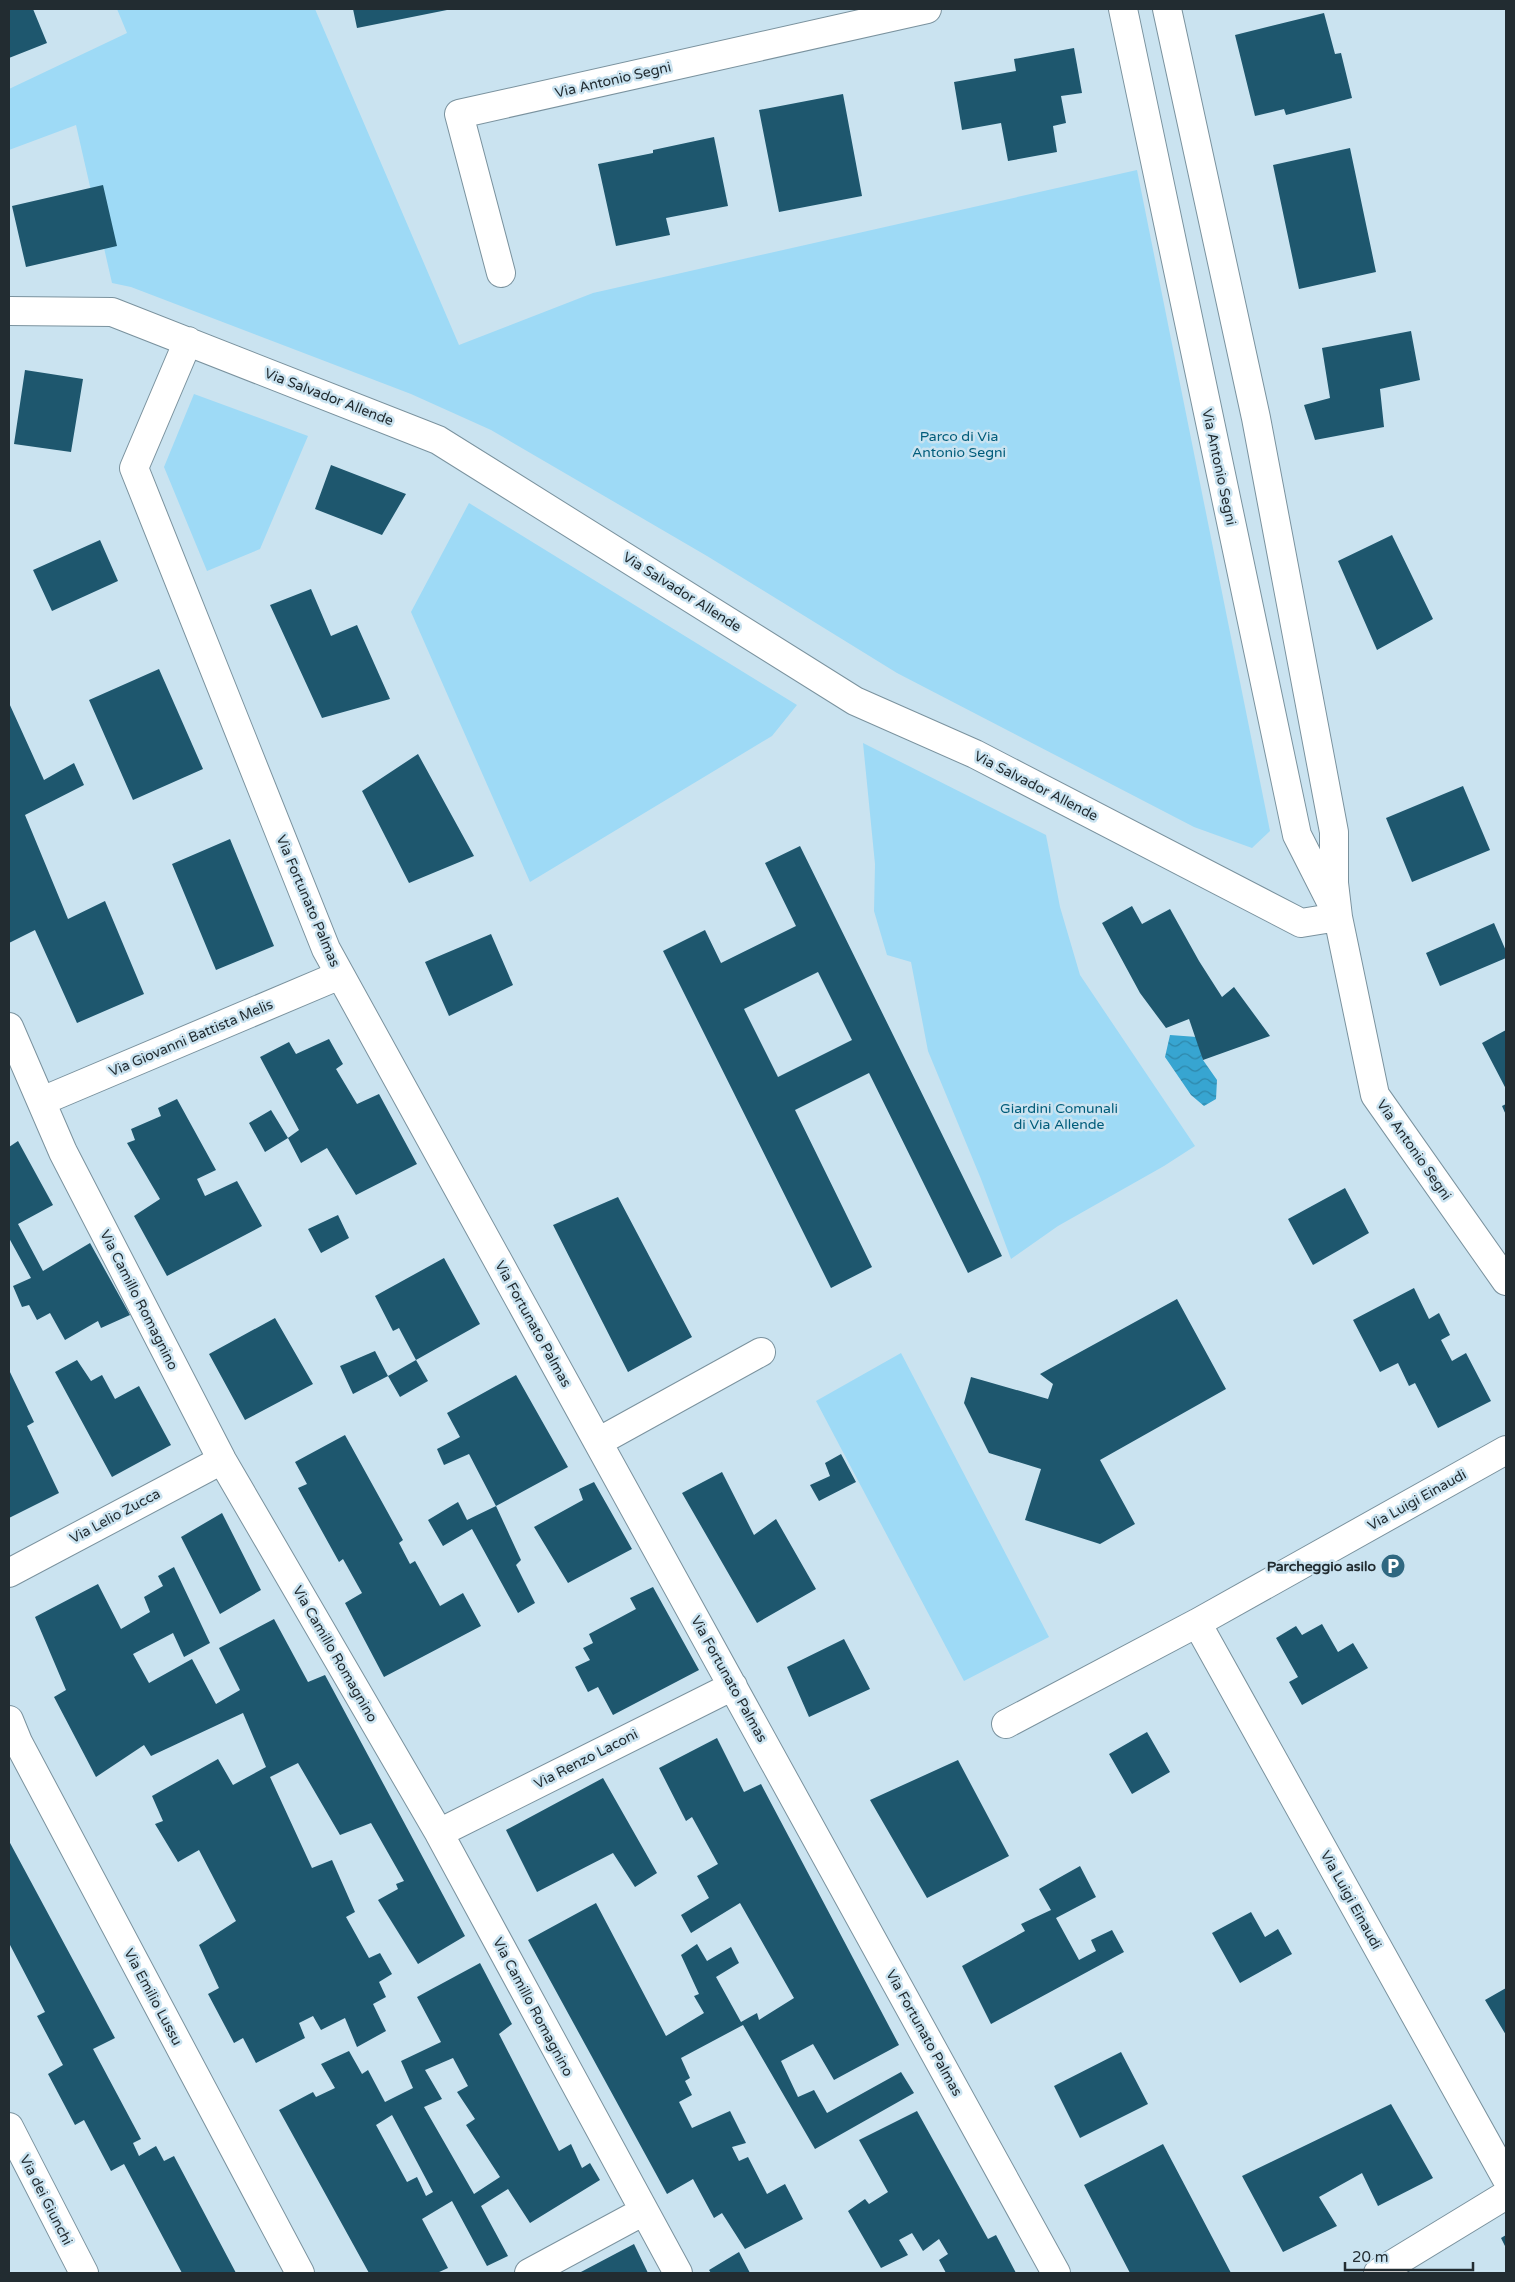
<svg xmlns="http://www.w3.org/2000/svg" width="1515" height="2282" viewBox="0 0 1515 2282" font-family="'Varela Round',sans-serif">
<defs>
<pattern id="water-waves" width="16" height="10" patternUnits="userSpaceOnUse" patternTransform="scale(1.25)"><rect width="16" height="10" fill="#37a5d1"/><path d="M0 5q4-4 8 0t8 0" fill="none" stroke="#2e87aa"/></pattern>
</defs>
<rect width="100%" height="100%" fill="#cae3f0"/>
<path fill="#9edaf6" d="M117 9H315L459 345 593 293 1137 170 1270 831 1252 848 1194 827 897 673 707 556 491 430 411 394 131 287 112 283 76 125 9 150V89L127 33Z
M194 394 308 436 260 549 207 571 164 467Z
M469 503 797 705 772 736 530 882 411 612Z
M863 743 1046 835 1060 907 1080 975 1195 1146 1164 1166 1058 1226 1011 1259 981 1179 928 1051 911 962 887 955 874 911 875 864Z
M901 1353 1049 1637 964 1681 816 1401Z"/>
<path fill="url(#water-waves)" d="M1170 1035 1197 1037 1203 1060 1217 1080 1216 1099 1204 1106 1191 1095 1165 1057Z"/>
<path fill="#1e576e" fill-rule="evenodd" d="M9 9H33L47 43 9 58Z
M353 9H447V10L357 28Z
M1324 13 1335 54 1341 53 1352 98 1286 115 1284 109 1255 116 1235 35Z
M1074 48 1082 93 1061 96 1066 123 1053 126 1057 152 1008 161 1001 123 962 130 954 82 1016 71 1014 59Z
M843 94 862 196 779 212 759 110Z
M714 137 728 206 666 218 670 235 616 246 598 164 653 153V150Z
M1350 148 1376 272 1299 289 1273 165Z
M103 185 117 246 26 267 12 206Z
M1411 331 1420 380 1380 389 1384 427 1315 440 1304 405 1330 398 1322 348Z
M25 370 83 379 71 452 14 444Z
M331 465 406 494 382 535 315 509Z
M1392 535 1433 619 1377 650 1338 561Z
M100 540 118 581 52 611 33 570Z
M311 589 331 636 357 625 390 699 322 718 270 605Z
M159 669 203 769 133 800 89 700Z
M9 703 44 780 74 763 84 785 25 815 68 919 105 901 144 994 77 1023 35 930 9 943Z
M418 754 474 856 409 883 362 791Z
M1463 786 1490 850 1412 882 1386 818Z
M230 839 274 946 216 970 172 864Z
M800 846 1002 1256 968 1273 869 1073 795 1110 872 1267 831 1288 663 951 705 930 721 963 796 926 765 863ZM818 972 852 1040 778 1077 744 1009Z
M1132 906 1142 924 1170 909 1199 961 1222 997 1234 987 1270 1036 1203 1060 1189 1019 1166 1028 1140 993 1102 923Z
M1494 923 1506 951V958L1440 986 1426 953Z
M491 934 513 985 449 1016 425 962Z
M1506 1030V1089L1482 1043Z
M329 1039 343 1064 336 1069 357 1104 379 1094 417 1164 356 1195 327 1148 301 1163 288 1138 299 1130 260 1057 289 1042 296 1054Z
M177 1099 216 1170 197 1179 205 1196 237 1181 262 1226 167 1276 134 1216 160 1199 127 1143 135 1140 131 1129 161 1116 158 1108Z
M1506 1104V1115L1502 1106Z
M271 1110 288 1138 265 1152 249 1123Z
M18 1141 53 1205 18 1224 43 1271 90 1243 130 1315 101 1328 98 1321 65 1340 50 1313 37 1320 29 1305 22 1307 13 1286 31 1278 9 1238V1147Z
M1345 1188 1369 1233 1313 1265 1288 1219Z
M618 1197 692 1337 628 1372 553 1225Z
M338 1215 349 1238 321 1253 308 1229Z
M444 1258 480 1324 416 1360 428 1381 400 1397 388 1376 416 1360 399 1328 393 1331 375 1296Z
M1414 1288 1429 1319 1439 1313 1450 1335 1441 1340 1452 1361 1466 1353 1491 1401 1438 1428 1415 1383 1409 1386 1398 1363 1380 1372 1353 1320Z
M1177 1299 1226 1389 1100 1460 1135 1524 1100 1544 1025 1520 1041 1469 989 1453 964 1403 971 1377 1048 1399 1053 1384 1040 1374Z
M275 1318 313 1384 245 1420 209 1354Z
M375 1351 388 1376 353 1394 340 1366Z
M77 1360 91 1381 102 1375 115 1399 139 1386 171 1445 112 1477 55 1372Z
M9 1370 34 1422 27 1426 59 1493 9 1518Z
M516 1375 568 1467 496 1506 469 1454 444 1465 437 1449 460 1437 447 1413Z
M345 1435 403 1540 399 1543 410 1564 415 1561 440 1606 463 1593 481 1626 384 1677 345 1603 362 1593 343 1559 339 1562 298 1488 307 1484 295 1462Z
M841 1454 856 1482 819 1501 810 1485 830 1476 825 1463Z
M722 1472 754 1535 776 1519 816 1589 757 1623 682 1493Z
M594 1482 632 1549 568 1583 534 1527 583 1500 579 1489Z
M458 1502 467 1520 496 1506 521 1560 516 1565 535 1603 518 1613 472 1529 443 1546 428 1520Z
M222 1513 261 1590 220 1614 181 1537Z
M174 1567 210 1643 184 1657 173 1633 133 1654 149 1683 192 1659 216 1704 240 1690 219 1648 274 1619 308 1682 325 1675 465 1936 418 1964 378 1900 398 1889 396 1884 404 1881 371 1823 340 1835 298 1763 270 1777 312 1868 332 1860 355 1912 346 1917 369 1958 380 1953 392 1974 379 1982 386 1997 373 2004 386 2031 357 2047 345 2018 321 2030 313 2016 299 2023 305 2038 256 2063 243 2038 234 2043 208 1994 219 1988 199 1945 236 1921 199 1850 178 1862 155 1824 163 1821 152 1796 218 1759 233 1785 266 1767 243 1713 151 1756 144 1745 96 1777 54 1697 66 1690 35 1617 98 1584 121 1629 150 1612 144 1597 163 1586 158 1576Z
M653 1587 699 1670 613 1715 598 1687 588 1692 575 1667 590 1660 583 1648 593 1643 589 1634 636 1609 630 1598Z
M1322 1624 1338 1652 1353 1643 1368 1668 1302 1705 1289 1682 1298 1677 1276 1638 1296 1626 1302 1635Z
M844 1639 870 1689 809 1717 787 1667Z
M1147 1732 1170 1772 1132 1794 1109 1754Z
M717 1738 744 1792 761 1784 899 2045 834 2080 813 2044 781 2061 798 2097 814 2090 827 2113 901 2072 914 2093 815 2149 743 2025 681 2058 690 2078 685 2081 692 2095 679 2102 692 2128 730 2111 746 2143 732 2147 739 2161 748 2157 767 2194 785 2184 803 2219 745 2249 722 2213 714 2218 693 2179 667 2194 528 1940 596 1903 666 2036 704 2013 694 1996 699 1994 681 1955 697 1944 707 1961 731 1947 739 1963 716 1977 741 2022 757 2013 759 2020 794 1998 740 1903 691 1933 681 1915 709 1898 697 1876 718 1864 692 1817 686 1821 659 1768Z
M958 1760 1009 1856 927 1898 870 1800Z
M603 1778 657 1873 635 1887 613 1853 537 1892 506 1830Z
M9 1841 115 2038 93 2049 141 2139 133 2143 139 2156 156 2146 164 2161 174 2156 236 2273H182L124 2164 111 2171 84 2120 75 2125 48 2074 63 2065 37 2016 45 2012 9 1943Z
M1080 1866 1096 1897 1056 1918 1079 1960 1096 1951 1091 1940 1112 1930 1124 1952 991 2024 962 1966 1025 1931 1021 1924 1051 1910 1039 1889Z
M1251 1912 1265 1937 1278 1929 1292 1954 1240 1983 1212 1933Z
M480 1963 512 2024 499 2034 559 2151 571 2144 582 2168 590 2163 600 2180 530 2223 508 2189 481 2206 508 2256 487 2266 452 2201 422 2219 448 2268 437 2273H369L279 2110 313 2092 316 2097 335 2088 321 2064 349 2051 362 2074 368 2070 385 2102 413 2088 401 2061 441 2042 417 1997ZM453 2058 468 2086 457 2092 475 2119 466 2125 500 2177 474 2194 424 2107 442 2099 425 2070ZM392 2115 433 2192 426 2196 417 2177 407 2182 376 2125Z
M1506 1988V2035L1485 2000Z
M1121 2052 1148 2104 1080 2138 1054 2086Z
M1391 2104 1433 2178 1378 2206 1362 2173 1319 2197 1337 2226 1283 2252 1242 2176Z
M917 2111 988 2239 996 2235 1016 2273H946L939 2260 948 2254 939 2239 923 2251 912 2233 899 2240 908 2255 881 2268 848 2211 865 2199 869 2204 888 2192 859 2140Z
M1163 2144 1231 2273H1130L1084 2185Z
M1506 2235V2248L1501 2238Z
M634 2244 648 2273H579Z
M739 2252 750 2273H711L709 2270Z"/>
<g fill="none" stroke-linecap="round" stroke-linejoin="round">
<defs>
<path id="minor" d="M1123 9 1297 835 1332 904
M1167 9 1256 418 1334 832V883L1338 917 1375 1095 1506 1281
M501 273 459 114 927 9
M9 311 112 312 438 440 855 701 975 754 1301 923 1338 917
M188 341 134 468 326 949 1056 2273
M9 1027 63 1152 222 1460 439 1833 678 2273
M42 1101 340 975
M598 1442 761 1352
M9 1573 222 1460
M1197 1623 1506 2178
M9 1720 18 1742 300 2273
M1006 1724 1197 1623 1506 1450
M439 1833 733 1686
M9 2127 84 2273
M529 2273 644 2211
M1378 2273 1506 2195"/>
</defs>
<use href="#minor" stroke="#7a929e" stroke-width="30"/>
<use href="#minor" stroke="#fff" stroke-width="28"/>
</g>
<defs>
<symbol id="parking-disc" viewBox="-11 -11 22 22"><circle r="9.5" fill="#2f6881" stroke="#cae3f0"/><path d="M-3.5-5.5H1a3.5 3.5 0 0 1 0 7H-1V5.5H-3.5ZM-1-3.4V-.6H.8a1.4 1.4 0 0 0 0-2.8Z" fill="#fff"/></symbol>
</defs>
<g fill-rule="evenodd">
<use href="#parking-disc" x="1379" y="1552" width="28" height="28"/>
</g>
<g text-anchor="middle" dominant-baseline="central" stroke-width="5" stroke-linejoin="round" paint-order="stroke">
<g font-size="14" fill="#222c31" stroke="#cae3f0">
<text transform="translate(613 80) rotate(-13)">Via Antonio Segni</text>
<text transform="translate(329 397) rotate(21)">Via Salvador Allende</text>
<text transform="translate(1219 467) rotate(78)">Via Antonio Segni</text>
<text transform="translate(682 592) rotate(32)">Via Salvador Allende</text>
<text transform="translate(1036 786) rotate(27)">Via Salvador Allende</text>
<text transform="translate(308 901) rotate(67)">Via Fortunato Palmas</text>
<text transform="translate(191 1038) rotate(-23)">Via Giovanni Battista Melis</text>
<text transform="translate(1414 1150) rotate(55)">Via Antonio Segni</text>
<text transform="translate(139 1300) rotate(63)">Via Camillo Romagnino</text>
<text transform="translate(533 1324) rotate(61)">Via Fortunato Palmas</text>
<text transform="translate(1417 1500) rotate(-29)">Via Luigi Einaudi</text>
<text transform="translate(115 1516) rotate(-28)">Via Lelio Zucca</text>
<text transform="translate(335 1654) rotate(60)">Via Camillo Romagnino</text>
<text transform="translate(729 1679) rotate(61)">Via Fortunato Palmas</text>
<text transform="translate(586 1759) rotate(-27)">Via Renzo Laconi</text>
<text transform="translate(1351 1900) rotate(61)">Via Luigi Einaudi</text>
<text transform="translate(153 1997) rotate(62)">Via Emilio Lussu</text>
<text transform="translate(533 2007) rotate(62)">Via Camillo Romagnino</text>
<text transform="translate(924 2033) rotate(61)">Via Fortunato Palmas</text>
<text transform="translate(46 2200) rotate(63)">Via dei Giunchi</text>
</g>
<g font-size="14" fill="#005c7a" stroke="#cae3f0">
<text x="959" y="436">Parco di Via<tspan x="959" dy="16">Antonio Segni</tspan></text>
<text x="1059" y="1108">Giardini Comunali<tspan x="1059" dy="16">di Via Allende</tspan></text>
</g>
<g font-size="14" font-weight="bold" fill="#222c31" stroke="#cae3f0" text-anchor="end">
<text x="1376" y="1566">Parcheggio asilo</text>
</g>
</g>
<rect width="1515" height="2282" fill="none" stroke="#222c31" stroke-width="20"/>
<path d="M1345 2262v8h128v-8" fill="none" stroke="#222c31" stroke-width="2.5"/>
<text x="1352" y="2262" font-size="15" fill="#222c31" stroke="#cae3f0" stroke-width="4" paint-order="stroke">20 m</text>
</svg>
